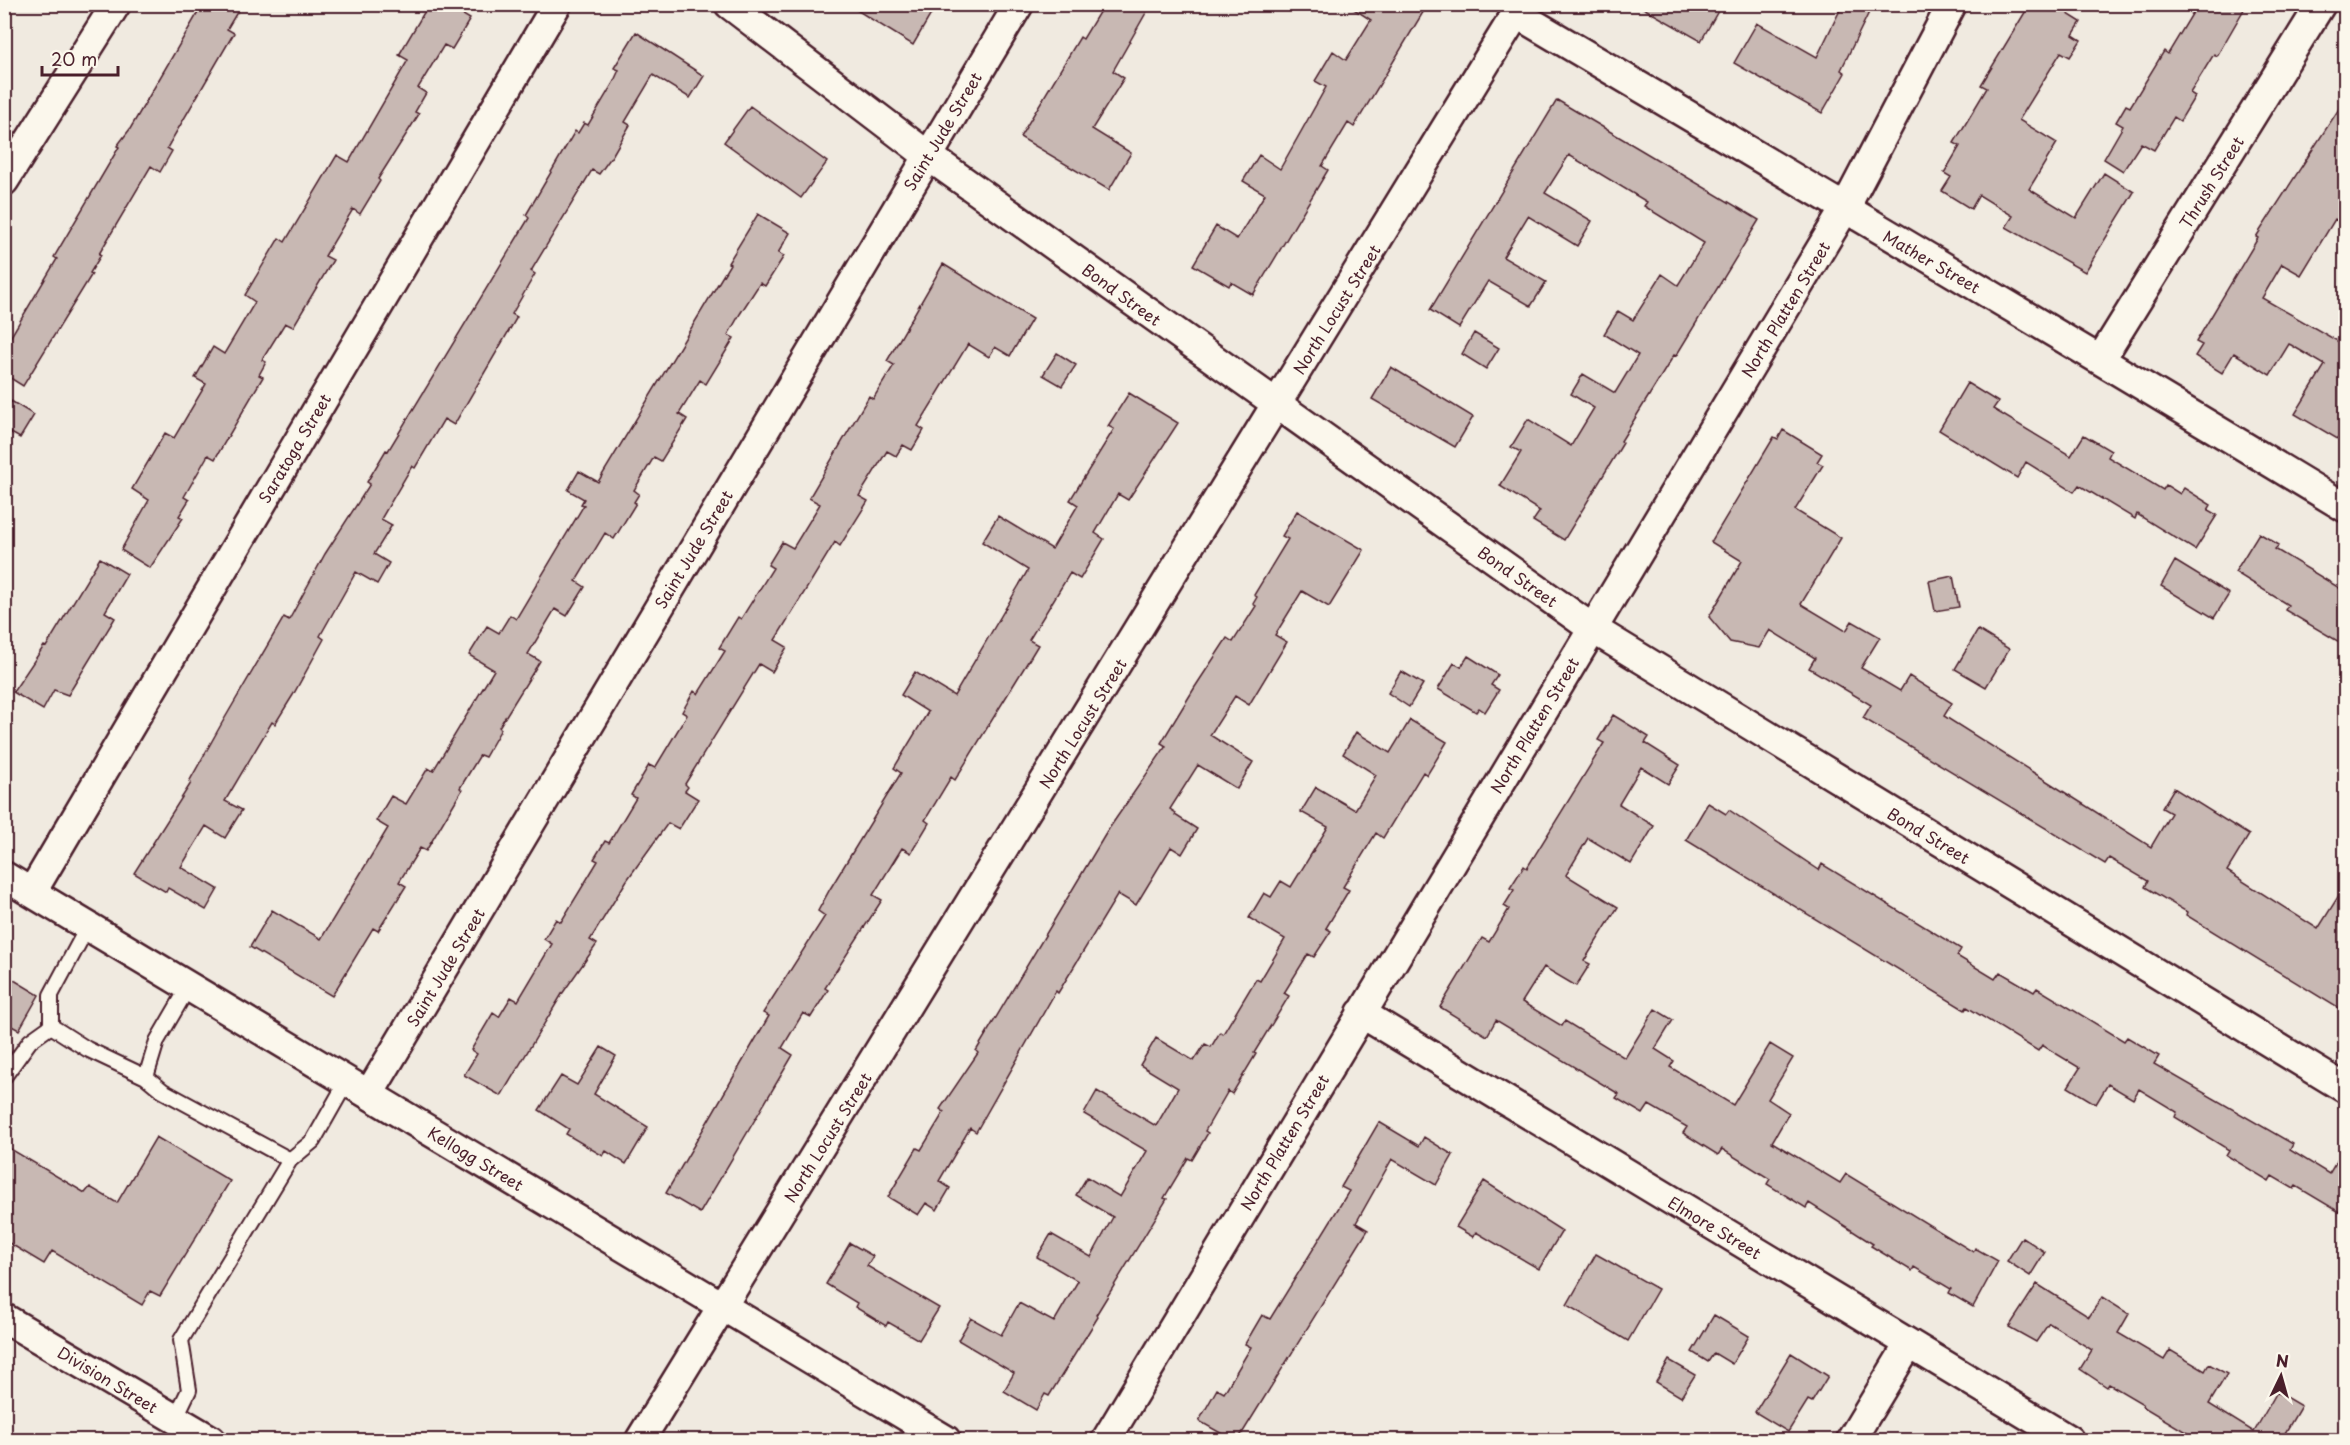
<svg xmlns="http://www.w3.org/2000/svg" width="2350" height="1445" viewBox="0 0 2350 1445" font-family="'Playpen Sans',sans-serif">
<rect width="100%" height="100%" fill="#f0eae0"/>
<filter id="ink" filterUnits="userSpaceOnUse"><feTurbulence type="fractalNoise" baseFrequency=".0167" numOctaves="2"/><feDisplacementMap in="SourceGraphic" scale="12" xChannelSelector="R" yChannelSelector="G"/><feConvolveMatrix kernelMatrix="1 2 1 2 8 2 1 2 1" color-interpolation-filters="sRGB"/></filter>
<g filter="url(#ink)">
<path fill="#c8b8b3" stroke="#4a1f2b" stroke-width="1.5" d="M203 4H242L227 29 234 33 167 148 172 151 160 172 151 166 99 254 101 255 90 273 92 274 23 386 4 374V348L57 259 54 257 119 147 117 146 130 129Z
M429 4H445L470 19 452 49 444 45 418 88 426 93 415 112 419 114 378 179 380 181 360 214 353 209 325 256 333 260 293 327 285 323 262 360 266 362 259 375 263 377 215 459 208 455 184 497 189 500 179 516 183 518 150 568 121 550 149 500 132 489 165 433 174 438 206 384 195 378 213 347 224 354 255 302 245 295 279 238 285 242 337 155 349 162 408 60 399 55Z
M847 4H937L913 45Z
M1104 4H1151L1113 71 1124 78 1092 129 1131 153 1109 190 1020 137 1080 37 1083 39Z
M1346 4H1428L1354 127 1348 123 1322 166 1328 170 1253 295 1231 282 1229 286 1193 265 1216 226 1237 239 1265 194 1243 181 1259 155 1280 169 1326 87 1315 81 1333 51 1346 60 1371 20Z
M1636 4H1722L1701 41Z
M1843 4H1873L1841 70 1845 73 1822 113 1734 63 1757 23 1817 57Z
M2030 4H2074L2068 14 2081 22 2073 35 2081 40 2070 57 2061 52 2019 120 2057 143 2029 189 2076 218 2104 173 2134 192 2085 272 2006 227 2013 216 1979 195 1971 209 1942 191 1951 177 1944 173 1960 146 1954 143 1987 88 1981 85Z
M2198 4H2247L2217 56 2214 54 2190 93 2195 96 2180 121 2174 117 2154 150 2141 143 2123 171 2104 159 2123 126 2116 122 2126 105 2130 107 2164 51 2168 54Z
M636 32 704 76 690 98 653 75 625 122 630 125 612 156 599 174 592 170 531 271 535 274 512 314 517 317 454 425 444 419 415 468 412 466 381 519 392 525 374 554 389 563 377 584 356 572 320 636 324 639 293 695 275 724 272 722 225 801 242 810 225 838 206 826 181 867 218 889 206 910 168 888 166 892 134 873 191 783 189 782 222 723 284 617 289 620 325 554 370 484 367 482 386 450 388 451 529 218 526 215 575 131 578 133 584 123 588 125 613 83 619 70 614 68Z
M2346 98V226L2335 219 2301 275 2282 264 2262 298 2339 342 2346 331V444L2295 414 2325 365 2291 345 2289 344 2270 375 2234 353 2222 373 2195 356 2202 345 2196 342 2258 238 2256 237Z
M1557 100 1759 220 1676 356 1674 355 1621 441 1623 443 1564 540 1533 521 1540 511 1500 486 1521 452 1511 447 1528 419 1571 446 1594 408 1571 394 1583 374 1615 393 1638 355 1604 334 1618 311 1633 320 1662 274 1678 285 1704 243 1644 206 1647 202 1569 155 1545 193 1592 221 1577 246 1528 216 1503 257 1546 282 1531 306 1488 281 1459 328 1430 310Z
M750 106 827 162 801 198 724 142Z
M758 214 790 233 778 253 784 256 765 286 760 283 740 314 728 335 734 338 706 384 700 380 679 414 687 419 661 461 654 457 634 490 639 494 634 502 636 503 614 539 605 533 576 581 585 587 567 616 555 609 528 654 540 661 499 727 501 729 485 757 480 755 460 788 462 790 426 851 420 848 399 882 406 886 378 931 373 928 332 996 250 947 272 910 321 939 388 828 376 821 391 796 406 804 428 768 433 771 494 670 469 655 487 626 499 633 510 615 516 619 584 505 581 504 584 499 568 490 579 471 598 482 730 264 728 263Z
M943 264 1032 319 1010 356 995 347 989 357 968 344 918 426 924 430 912 450 903 445 896 456 887 451 859 496 868 501 840 546 835 542 775 640 787 647 772 672 759 664 685 784 688 787 685 791 698 799 679 829 668 823 627 880 590 940 597 944 562 994 501 1096 464 1075 477 1054 471 1050 493 1013 499 1017 511 997 518 1001 552 944 544 939 556 919 561 922 598 861 594 859 605 841 609 843 636 798 631 795 649 765 655 768 687 715 682 712 694 691 698 694 725 651 719 648 738 617 741 619 773 568 768 565 782 542 793 548 820 504 809 498 869 396 873 399 894 365 887 361Z
M1474 333 1499 348 1486 369 1462 354Z
M1057 353 1076 365 1062 386 1043 375Z
M1391 367 1473 417 1455 447 1372 399Z
M1967 383 1998 402 1993 409 2071 456 2084 435 2111 451 2108 457 2163 490 2166 485 2180 494 2184 488 2211 505 2208 510 2217 515 2195 550 2137 514 2135 519 2079 485 2074 492 2026 462 2017 478 1939 430Z
M1129 393 1178 423 1128 500 1118 494 1095 533 1104 539 1080 579 1070 573 1029 640 1038 645 1024 668 955 780 951 777 925 820 929 823 911 853 902 848 873 895 882 900 825 988 828 990 811 1017 803 1013 782 1048 793 1055 700 1213 666 1193 769 1016 763 1013 825 916 818 911 830 889 901 773 894 768 928 712 901 695 915 672 954 696 1028 570 982 542 998 516 1052 549 1078 505 1070 500 1114 429 1108 426Z
M11 401 34 415 20 438 4 429V412Z
M1783 430 1822 454 1817 462 1823 465 1795 510 1841 538 1801 604 1846 631 1852 621 1880 637 1861 668 1900 691 1909 676 1952 703 1944 716 2151 847 2171 813 2162 808 2174 788 2249 835 2227 871 2318 929 2346 884V1013L2186 915 2187 912 2145 887 2148 881 2109 858 2105 864 1863 718 1871 705 1809 668 1815 658 1770 630 1759 648 1730 642 1709 617 1742 561 1711 542 1774 437 1778 439Z
M1297 511 1364 550 1329 607 1302 591 1275 635 1287 642 1249 705 1235 696 1210 735 1253 762 1237 789 1198 765 1170 809 1176 813 1175 815 1197 829 1182 854 1171 847 1136 905 1118 894 1058 993 1056 991 976 1132 970 1128 939 1181 950 1188 937 1210 926 1203 918 1215 888 1197 917 1148 921 1150 944 1112 940 1109 978 1053 976 1051 1108 830 1166 746 1161 743 1195 687 1227 638 1233 642 1256 606 1253 604 1257 597 1254 595 1288 539 1282 536Z
M2259 533 2279 545 2275 549 2346 592V646L2285 610 2288 605 2235 572Z
M100 558 127 574 105 612 115 618 68 695 54 690 43 710 13 692 44 646 46 647Z
M2175 561 2229 594 2214 618 2161 586Z
M1953 576 1959 607 1935 611 1929 581Z
M1978 630 2009 649 1986 687 1955 669Z
M1468 656 1498 675 1491 685 1499 690 1485 712 1479 708 1476 712 1438 689 1454 663 1461 667Z
M1401 671 1423 684 1409 707 1388 693Z
M1613 715 1649 737 1645 743 1680 765 1668 784 1641 767 1619 804 1654 826 1631 864 1588 838 1566 875 1618 907 1584 961 1590 964 1576 986 1544 967 1522 1002 1562 1026 1565 1021 1625 1058 1655 1009 1673 1020 1655 1049 1674 1061 1670 1067 1733 1105 1770 1044 1793 1058 1768 1099 1789 1113 1772 1142 1840 1183 1846 1174 1973 1252 1975 1248 1998 1261 1973 1307 1949 1293 1951 1289 1914 1267 1912 1271 1871 1246 1873 1244 1809 1203 1806 1208 1767 1184 1770 1179 1722 1149 1718 1155 1683 1133 1687 1127 1649 1105 1643 1114 1616 1098 1619 1094 1496 1020 1487 1036 1440 1007 1482 938 1489 942 1509 909 1504 906 1514 890 1510 888 1524 866 1527 868 1604 743 1598 740Z
M1410 720 1447 742 1427 775 1423 772 1383 838 1376 833 1343 887 1349 890 1326 928 1331 931 1314 957 1308 954 1284 993 1289 996 1254 1053 1256 1054 1232 1094 1228 1091 1205 1131 1208 1133 1192 1160 1188 1158 1164 1198 1167 1199 1096 1315 1098 1317 1049 1396 1045 1394 1036 1410 1004 1391 1014 1373 958 1340 971 1318 1001 1335 1019 1303 1054 1322 1078 1281 1037 1257 1051 1234 1091 1257 1113 1217 1076 1195 1087 1177 1120 1197 1147 1151 1084 1114 1097 1091 1156 1126 1178 1088 1140 1065 1156 1038 1194 1061 1205 1044 1211 1047 1220 1032 1223 1034 1256 979 1260 981 1285 939 1249 918 1264 893 1271 897 1281 881 1291 887 1328 827 1301 812 1316 787 1355 810 1376 775 1343 754 1356 732 1390 753Z
M1708 803 1726 814 1729 810 1819 870 1822 864 1961 949 1957 956 1995 979 2000 972 2034 992 2037 988 2124 1041 2127 1037 2159 1056 2154 1064 2293 1144 2290 1150 2329 1174 2346 1146V1216L2296 1186 2294 1189 2272 1176 2269 1181 2226 1155 2229 1150 2175 1117 2177 1112 2139 1089 2133 1099 2108 1084 2096 1104 2068 1087 2080 1068 2042 1045 2038 1051 1967 1007 1965 1010 1686 840Z
M4 974 39 995 19 1030 4 1022Z
M601 1047 616 1056 594 1094 648 1127 626 1164 606 1151 603 1156 566 1134 569 1129 539 1110 561 1076 577 1085Z
M1379 1122 1419 1146 1424 1137 1453 1155 1436 1185 1392 1159 1356 1223 1368 1230 1238 1440H1233L1199 1421 1217 1389 1224 1393 1251 1347 1245 1344 1262 1315 1270 1319 1349 1191 1341 1187Z
M156 1137 230 1181 160 1296 150 1291 142 1305 52 1251 44 1264 4 1240V1145L85 1193 90 1187 117 1203Z
M1484 1181 1562 1231 1539 1269 1476 1232 1473 1237 1456 1227Z
M2022 1237 2045 1252 2030 1276 2007 1261Z
M850 1243 873 1256 867 1266 939 1308 919 1340 888 1322 886 1326 855 1307 857 1303 826 1284Z
M1596 1254 1658 1289 1628 1341 1567 1305Z
M2037 1284 2089 1317 2102 1297 2129 1314 2118 1333 2164 1360 2170 1350 2205 1371 2209 1364 2227 1374 2209 1404 2254 1432 2277 1392 2301 1406 2281 1440H2185L2189 1434 2142 1406 2143 1404 2109 1384 2107 1387 2080 1369 2092 1350 2049 1323 2036 1342 2009 1327Z
M1714 1315 1749 1336 1732 1364 1714 1353 1708 1362 1692 1352Z
M1791 1353 1828 1376 1812 1402 1808 1400 1788 1432 1755 1412Z
M1669 1360 1695 1375 1681 1397 1656 1382Z"/>
<g fill="none" stroke-linecap="round" stroke-linejoin="round">
<defs>
<path id="lane" d="M88 926 51 995V1026L87 1049 146 1077
M189 986 157 1041 146 1077 163 1091 290 1160
M4 1077 30 1041 51 1026
M175 1419 189 1390 181 1340 290 1160 313 1141 347 1081"/>
<path id="street" d="M729 4 927 155 1593 629 2346 1089
M1517 14C1794 178 2071 341 2346 508
M4 181 116 4
M2101 359 2321 4
M4 876 946 1440
M32 892 557 4
M1361 1013 2069 1440
M369 1094 1019 4
M4 1318 211 1440
M640 1440 1522 4
M1106 1440 1844 210 1952 4
M1851 1440 1909 1344"/>
</defs>
<use href="#lane" stroke="#4a1f2b" stroke-width="18"/>
<use href="#street" stroke="#4a1f2b" stroke-width="33"/>
<use href="#lane" stroke="#fbf7ec" stroke-width="14"/>
<use href="#street" stroke="#fbf7ec" stroke-width="28"/>
</g>
</g>
<g text-anchor="middle" dominant-baseline="central" stroke-width="4.5" stroke-linejoin="round" paint-order="stroke">
<g font-size="16" fill="#4a1f2b" stroke="#fbf7ec">
<text transform="translate(942 131) rotate(-59)">Saint Jude Street</text>
<text transform="translate(2211 182) rotate(-58)">Thrush Street</text>
<text transform="translate(1932 261) rotate(30)">Mather Street</text>
<text transform="translate(1122 294) rotate(36)">Bond Street</text>
<text transform="translate(1336 309) rotate(-58)">North Locust Street</text>
<text transform="translate(1785 309) rotate(-59)">North Platten Street</text>
<text transform="translate(294 448) rotate(-59)">Saratoga Street</text>
<text transform="translate(693 549) rotate(-59)">Saint Jude Street</text>
<text transform="translate(1518 576) rotate(35)">Bond Street</text>
<text transform="translate(1082 723) rotate(-58)">North Locust Street</text>
<text transform="translate(1534 725) rotate(-59)">North Platten Street</text>
<text transform="translate(1929 835) rotate(31)">Bond Street</text>
<text transform="translate(445 967) rotate(-59)">Saint Jude Street</text>
<text transform="translate(827 1137) rotate(-58)">North Locust Street</text>
<text transform="translate(1284 1142) rotate(-59)">North Platten Street</text>
<text transform="translate(476 1158) rotate(31)">Kellogg Street</text>
<text transform="translate(1715 1227) rotate(31)">Elmore Street</text>
<text transform="translate(108 1379) rotate(31)">Division Street</text>
</g>
</g>
<rect width="2350" height="1445" fill="none" stroke="#fbf7ec" stroke-width="24"/>
<rect x="12" y="12" width="2326" height="1421" fill="none" stroke="#4a1f2b" stroke-width="2" filter="url(#ink)"/>
<g transform="translate(2281 1376) rotate(5)" stroke="#fbf7ec" stroke-width="4.5" paint-order="stroke">
<path d="M0-4.5L10 22L0 15L-10 22Z" fill="#4a1f2b"/>
<text y="-9" font-size="16" font-weight="bold" text-anchor="middle" fill="#4a1f2b">N</text>
</g>
<path d="M42 66v9h76v-9" fill="none" stroke="#4a1f2b" stroke-width="3"/>
<text x="51" y="66" font-size="18" fill="#4a1f2b" stroke="#fbf7ec" stroke-width="4.5" paint-order="stroke">20 m</text>
</svg>
